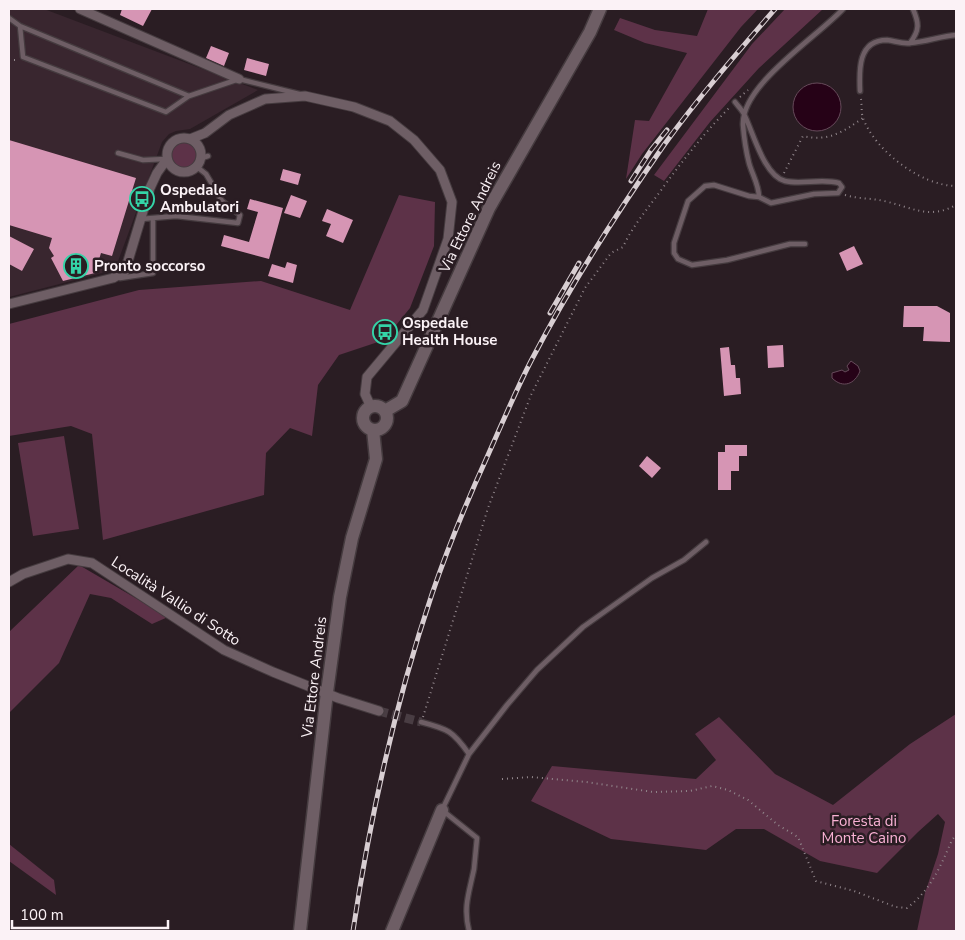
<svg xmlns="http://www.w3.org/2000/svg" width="965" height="940" viewBox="0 0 965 940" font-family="'Nunito Sans',sans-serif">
<rect width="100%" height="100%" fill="#2a1d23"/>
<path fill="#39262f" d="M9 9H44L258 90 190 129 176 131 169 134 162 142 117 264 106 272 9 297Z"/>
<path fill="#5d3248" d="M708 9H758L741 27 642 154 626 179 635 120 649 121 687 53 645 43 614 30 620 18 655 30 697 36Z
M785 9H823L759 68 710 122 664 181 654 175 752 44Z
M171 155a13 13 0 1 1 26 0a13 13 0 1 1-26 0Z
M399 195 435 202 434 246 410 308 384 340 339 355 318 385 312 436 290 428 266 453 264 495 103 540 92 434 71 426 9 436V324L139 290 261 281 350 310Z
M64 436 79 529 33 536 18 443Z
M79 565 168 617 152 624 111 598 90 594 59 663 9 713V632Z
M956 714V931H917L925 893 938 854 945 822 938 814 918 832 877 873 820 861 764 829H736L706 850 611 839 531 801 552 766 696 779 716 760 695 734 719 717 775 774 833 805 910 744Z
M9 844 54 880 56 895 9 861Z"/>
<path fill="#260217" stroke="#664a5a" d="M793 107a24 24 0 1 1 48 0a24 24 0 1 1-48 0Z
M851 361 858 366 860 371C855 384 843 389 832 378V373L842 370 845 372 849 370 847 366Z"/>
<path fill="#d695b4" d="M122 9H152L143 26 120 15Z
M211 46 229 53 224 66 206 58Z
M247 58 269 64 266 76 244 70Z
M9 140 136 178 112 256 101 253 95 273 63 281 51 258 54 256 49 248 52 238 9 225Z
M283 169 301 174 298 185 280 180Z
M291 195 307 201 300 218 284 213Z
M250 199 283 208 269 259 221 246 224 235 249 242 258 212 247 209Z
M327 209 353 220 343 243 326 236 331 224 322 221Z
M9 236 34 249 22 271 9 264Z
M854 246 863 264 847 271 839 253Z
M287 262 297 265 293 283 268 276 272 264 285 268Z
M904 306H937L950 313V342L923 341 924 327H903Z
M783 345 784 367 768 368 767 346Z
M729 347 731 365H735L736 378H740L741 394 724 396 720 348Z
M725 445H747V456H739V471H731V490H718V452H725Z
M647 456 661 468 652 478 639 466Z"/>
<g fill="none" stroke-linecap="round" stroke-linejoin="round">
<path stroke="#493d43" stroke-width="9" stroke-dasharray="9 4.5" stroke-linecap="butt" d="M379 711 421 722"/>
<defs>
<path id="lane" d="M9 18 20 26 189 96
M20 26 23 57 166 112 189 96 239 79 299 94
M910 43C920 30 919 23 913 9
M860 91C859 70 858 40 887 40 895 41 902 44 910 43 926 42 941 36 956 35
M735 102C738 106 742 110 744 114 753 132 764 176 785 181 802 185 821 178 839 183L842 187 838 193 814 194 771 203 759 197 749 196 714 185 705 186 688 201 674 243V253L678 259 692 265 727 260 790 244H805
M118 153 143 160 166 159
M202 158 208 156
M759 197C759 185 752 174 749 163 746 151 744 138 743 125 741 85 817 37 843 9
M141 219 176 216 238 223 240 215 222 201 206 174 197 167
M120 278 153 273V218
M421 722C448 729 453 731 469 754L442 810 477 838C476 848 475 859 474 869 469 893 463 907 469 931
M469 754 507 705 537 670 583 627 652 578 684 560 706 542"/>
<path id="street" d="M80 9 239 79
M167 155a17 17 0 1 1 34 0a17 17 0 1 1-34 0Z
M190 139 205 133 229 115 265 99 305 96 354 107 390 121 414 140 440 170 452 202 448 239 423 310 367 377 365 394 371 407
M9 304 113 278 125 271 150 188 157 173 167 159
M9 582 23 574 68 559 92 563 224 650 273 672 338 698 379 711"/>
<path id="secondary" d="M363 418a12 12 0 1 1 24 0a12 12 0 1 1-24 0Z
M385 411 402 401 489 208 590 32 600 9
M300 931 327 692 340 597 352 538 376 459 373 430
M392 931 442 810"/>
</defs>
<use href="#lane" stroke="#453b3f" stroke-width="7"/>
<use href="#street" stroke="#453b3f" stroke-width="11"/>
<use href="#secondary" stroke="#453b3f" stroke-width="15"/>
<path stroke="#92878c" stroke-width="2" stroke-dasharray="1 4" stroke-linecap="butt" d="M9 60H16
M740 97 748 90
M861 99C862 105 861 112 863 118 875 151 922 186 956 186
M784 173 803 136C828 142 843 132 863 118
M845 195C858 199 871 198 884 201 911 207 929 220 956 205
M423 717 488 508 531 395 585 288 611 253 623 247C632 227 646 211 659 193 681 163 703 134 730 107
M502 779 531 777 586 782 653 792 690 791 712 786 728 790 748 800 778 825 798 837 816 881 854 891 896 907 907 908C931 890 940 867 952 840L956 835"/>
<use href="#lane" stroke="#6e5e65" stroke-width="4.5"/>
<use href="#street" stroke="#6e5e65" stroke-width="9"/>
<use href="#secondary" stroke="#6e5e65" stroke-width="12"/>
<defs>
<path id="rail" d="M631 181 651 150 667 130
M550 313 579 263
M353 931C370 817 395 704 432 594 448 547 467 501 488 455 502 424 515 392 531 361 570 286 616 214 664 145 698 98 737 53 775 9"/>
</defs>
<use href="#rail" stroke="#d8ced2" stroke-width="5"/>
<use href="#rail" stroke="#2a1d23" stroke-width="3" stroke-dasharray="9" stroke-linecap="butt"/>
</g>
<defs>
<symbol id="bus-ring" viewBox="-11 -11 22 22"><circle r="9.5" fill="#2a1d23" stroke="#34d4a8" stroke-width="1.5"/><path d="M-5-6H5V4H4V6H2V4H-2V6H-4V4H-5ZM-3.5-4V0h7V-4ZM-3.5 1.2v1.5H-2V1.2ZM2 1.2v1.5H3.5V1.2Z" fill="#34d4a8"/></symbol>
<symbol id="building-ring" viewBox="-11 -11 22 22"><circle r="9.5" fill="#2a1d23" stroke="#34d4a8" stroke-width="1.5"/><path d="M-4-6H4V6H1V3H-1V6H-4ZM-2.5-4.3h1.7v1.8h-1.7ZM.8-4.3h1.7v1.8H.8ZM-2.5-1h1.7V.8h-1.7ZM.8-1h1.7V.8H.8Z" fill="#34d4a8"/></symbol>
</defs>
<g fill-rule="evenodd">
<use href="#bus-ring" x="128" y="185" width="28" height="28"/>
<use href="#building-ring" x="62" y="252" width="28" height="28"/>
<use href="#bus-ring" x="371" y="318" width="28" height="28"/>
</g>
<g text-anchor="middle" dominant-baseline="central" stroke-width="5" stroke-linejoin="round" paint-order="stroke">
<g font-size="15" font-weight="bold" fill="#fbf2f6" stroke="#2a1d23" text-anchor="start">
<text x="160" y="190">Ospedale<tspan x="160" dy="17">Ambulatori</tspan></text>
<text x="94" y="266">Pronto soccorso</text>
<text x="402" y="323">Ospedale<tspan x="402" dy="17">Health House</tspan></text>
</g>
<g font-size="15" fill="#fbf2f6" stroke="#2a1d23">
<text transform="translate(470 217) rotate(-64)">Via Ettore Andreis</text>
<text transform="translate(176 601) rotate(33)">Località Vallio di Sotto</text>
<text transform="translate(314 677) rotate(-83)">Via Ettore Andreis</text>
</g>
<g font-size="15" fill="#f9b1d4" stroke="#2a1d23">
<text x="864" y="821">Foresta di<tspan x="864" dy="17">Monte Caino</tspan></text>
</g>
</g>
<rect width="965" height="940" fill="none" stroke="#fbf2f6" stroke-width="20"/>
<path d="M12 920v8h156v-8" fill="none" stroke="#fbf2f6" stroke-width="2.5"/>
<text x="20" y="920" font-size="15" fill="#fbf2f6" stroke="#2a1d23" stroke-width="4" paint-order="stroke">100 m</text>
</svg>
